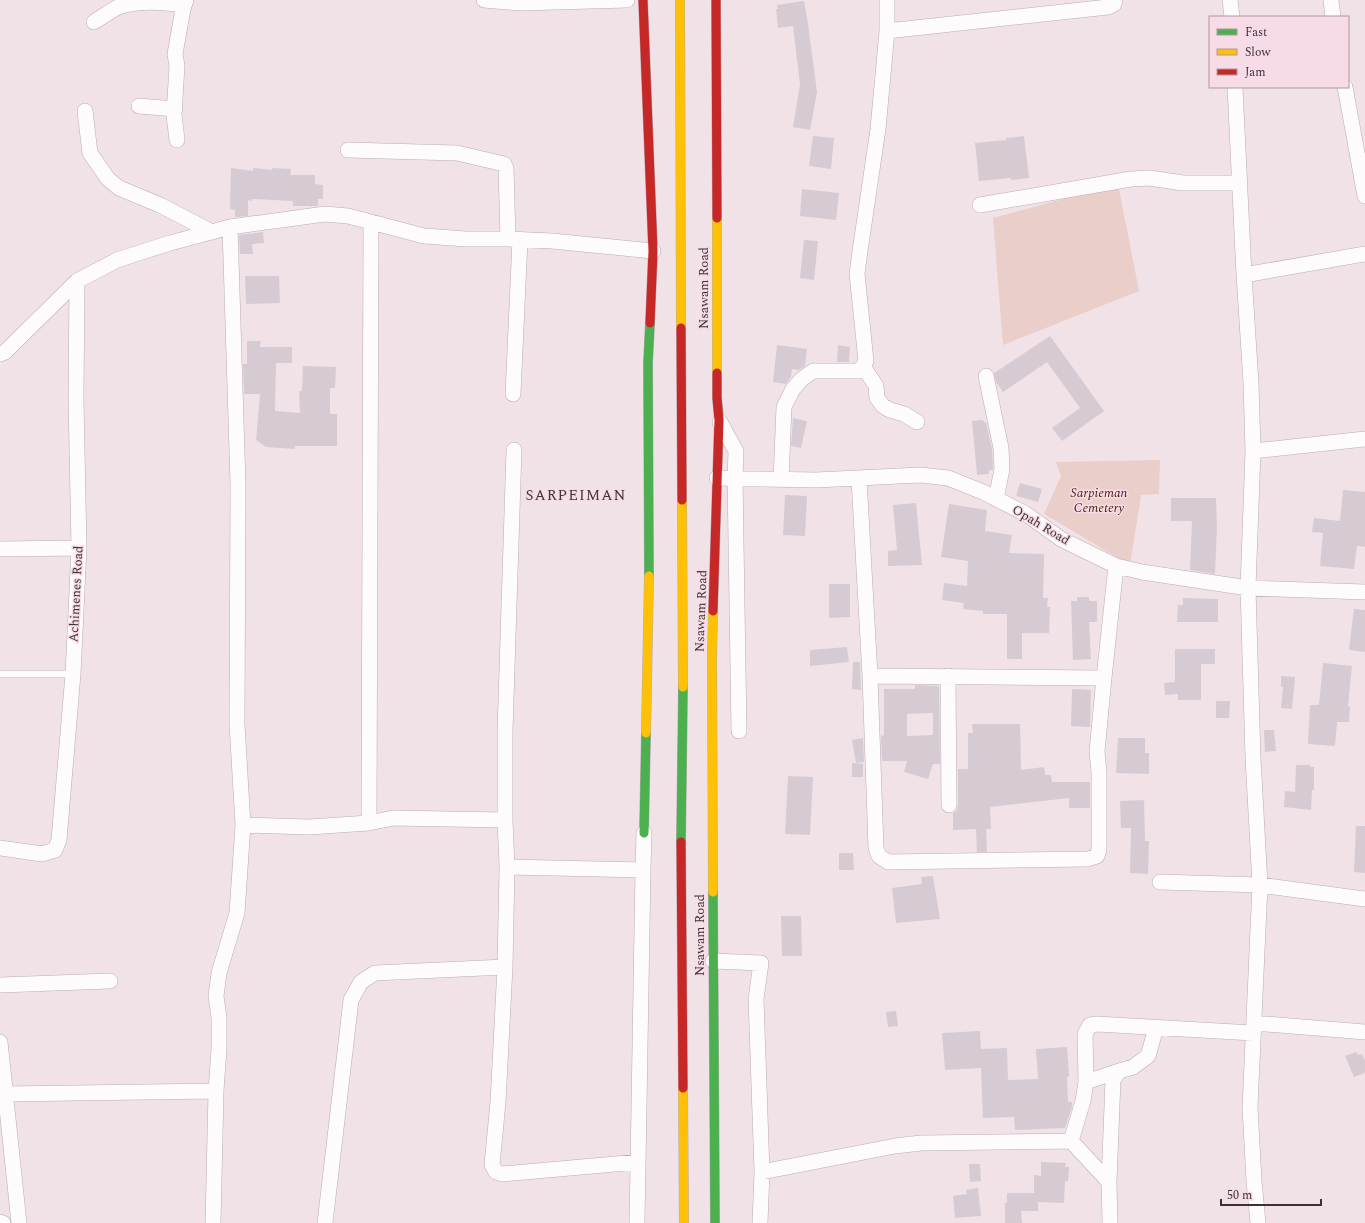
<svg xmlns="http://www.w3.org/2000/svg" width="1365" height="1223" viewBox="0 0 1365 1223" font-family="Spectral,serif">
<rect width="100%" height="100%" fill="#f1e2e8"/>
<path fill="#eacec9" d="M1118 184 1139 291 1003 345 993 218Z
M1160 460 1159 494 1141 495 1130 565 1044 514 1061 476 1056 462Z"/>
<path fill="#d6cbd2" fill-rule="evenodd" d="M804 1 808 24 817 92 810 130 793 127 800 84 793 26 778 28 776 9H778L777 5Z
M813 136 834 138 831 169 809 166Z
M1024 136 1029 178 1011 180V178L979 181 975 143 1006 140V138Z
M231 168 253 171V168L272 170V168L291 169 290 175H315V184L323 185V199H318V206H293V201L252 199V201L248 200V216L235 217V210L230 209Z
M802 189 839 193 836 220 800 216Z
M263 232 264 243 252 244 253 254H240L239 235Z
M804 240 818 241 814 280 800 278Z
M245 276H279L280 303 246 304Z
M1050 336 1104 411 1062 441 1052 428 1080 408 1047 362 1003 392 996 382 994 373Z
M247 341H261L260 347H292V363H276L275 411 300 413 299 391H302L303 366 336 367 335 388H330V414H337V446H295V449L266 447 256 440 260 394H244L243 364H247Z
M777 345 807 349 805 366 799 370 792 369 791 377 786 384 773 382Z
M838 345 850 347 849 362H837Z
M793 418 807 421 801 448 791 446Z
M983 420 984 423 986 422 992 449 993 468V470H989V474L977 475 972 421Z
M1020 483 1042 489 1038 502 1016 496Z
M1343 490 1365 492V547L1357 546 1354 569 1320 566 1323 533 1312 532 1314 518 1340 521Z
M785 495 807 496 805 536 783 535Z
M1171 498H1216L1217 528 1215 574 1190 570 1192 521H1171Z
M916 503 922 565 888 566V551L897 550 893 505Z
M949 504 987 510 985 531 1012 535 1009 553 1044 554 1043 598H1048L1047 607H1050L1049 633H1022V659H1007V614H983V611L963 609 964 603 942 600 944 583 967 586 968 561 941 557Z
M829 584H850V617L829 618Z
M1077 597H1089V601H1097V622H1089L1091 659 1073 660 1071 601H1077Z
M1183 598 1218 599V622H1177L1178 605H1183Z
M1354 609 1365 610V652L1349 650Z
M847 647 849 662 810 666V650Z
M1175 649H1215V664H1201V700H1178V694L1165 695 1164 683 1175 682Z
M853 662H860L861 690 852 689Z
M1323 663 1352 666 1348 706 1350 707 1349 722H1337L1335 746 1308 744 1310 705H1319Z
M1281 676 1295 677 1292 709 1281 708 1283 687H1281Z
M915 685 939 686 940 764H933L928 779 904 772 907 761H882L881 736 884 735V689H915ZM933 713V735L907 736V714Z
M1072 689 1091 690 1090 727 1071 726Z
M1216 701H1230L1229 718H1216Z
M972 724H1020L1021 770 1044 767 1045 775H1051L1052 782H1090V808H1069V798L990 807 991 829H986L987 852H977L976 829 953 830V813L957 810 958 805V769H968V733H973Z
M1264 730H1274L1276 751 1265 752Z
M863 738 864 762 856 763 852 740Z
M1118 738H1145V753H1149V774L1116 773Z
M852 763 863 764V777H852Z
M1296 765H1310V767H1314V790H1312L1311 810 1284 807 1285 791 1295 792Z
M788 776 813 777 810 835 785 834Z
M1144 800 1145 841H1149L1148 874 1130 873 1131 828H1121L1120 801Z
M1356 826H1365V873L1354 872Z
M839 853H853L854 870H839Z
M933 876 940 919 896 923 892 888 922 884 921 877Z
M781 916H801L802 956H782Z
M896 1011 898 1026 888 1027 886 1012Z
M980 1031 981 1049 1007 1048 1008 1080 1038 1079 1036 1049 1067 1047 1069 1076 1067 1077 1068 1102H1072V1107L1065 1128 1015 1130 1014 1117 983 1118 981 1068 945 1070 942 1033Z
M1356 1052 1358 1055 1362 1054 1365 1061V1073L1354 1077 1345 1056Z
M1041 1162 1066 1163 1065 1167H1069L1068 1181H1065L1064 1203 1038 1202V1211H1021L1022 1223H1005V1203H1007V1193H1034V1175L1041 1176Z
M969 1164H980L981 1181 970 1182Z
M978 1188 981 1216 955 1218 953 1196 967 1194 966 1190Z"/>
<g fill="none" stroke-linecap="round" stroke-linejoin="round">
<defs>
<path id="lane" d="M0 674H73"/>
<path id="street" d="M484 0 521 3 627 0
M1230 0 1232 17
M1331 0 1333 17
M94 22C102 17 110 11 118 7 141 0 161 2 184 5
M887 31 1108 7 1114 4 1115 0
M1235 87 1244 275 1251 383 1253 451 1248 588 1253 758 1260 885 1250 1107 1254 1181 1258 1223
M1345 87 1365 196
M139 106 175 109
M85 111 90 153 108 179 119 188 160 205 212 232
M177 140 174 115 177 66 175 54 183 9 186 0
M348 150 457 153 504 164 506 168 508 239
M980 205 1131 179 1149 178 1183 183H1240
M1244 275 1365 254
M0 354 5 352 77 281 117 260 170 243 230 227 325 214 348 216 424 236 466 239H508L552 241 653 251
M863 366 876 386 877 398 883 406 890 410 904 414 917 422
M986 376 1001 448 1002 469 996 499
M513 394 520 240
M720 422 736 451 735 478 739 731
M514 450 505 731V820L507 867 505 967 498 1102 492 1165 496 1172 502 1174 638 1162
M1253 451 1365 439
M717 478 816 480 920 475 948 478 983 492 1026 514 1061 539 1116 566 1142 572 1248 588 1365 592
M781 479 784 407 793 389 802 379 813 371H860L866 361 857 274 860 251 878 129 887 31V0
M859 479 870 676 876 848 879 856 888 862 1088 859 1097 856 1099 850V773L1097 751 1104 678
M0 549 79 548
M870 676 1104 678 1116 566
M948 676 949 805
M369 823 371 222
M243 825 309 827 369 823 393 818 505 820
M0 848 42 854 55 850 59 840 73 674 79 548 76 399 77 281
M507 867 643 870 637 1223
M643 870 644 833
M1160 882 1260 885 1365 899
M713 961 761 963 756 999 762 1172 760 1223
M0 985 110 981
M1254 1023 1365 1032
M0 1042 19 1223
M1086 1082 1119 1071
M5 1094 216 1091
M1071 1141 1083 1101 1086 1082 1085 1034 1090 1025 1097 1024 1253 1033
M762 1172 895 1146 921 1143 1071 1141 1109 1182
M0 1222 3 1223
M213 1223 216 1091 219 1049V1018L216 996 219 973 237 913 243 825 237 724 238 484 230 227
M325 1223 351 1000 361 982 375 973 505 967
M1110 1223 1109 1182 1113 1080 1119 1071 1133 1067 1148 1056 1156 1028"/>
<path id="fast" d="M649 576 648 363 650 323
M644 833 646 733
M681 842 683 687
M713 892 715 1223"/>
<path id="slow" d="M680 0 681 328
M717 218V373
M682 500 683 687
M646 733 649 576
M713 892 712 658 713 611
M683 1088 684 1223"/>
<path id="jam" d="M643 0 653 251 650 323
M716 0 717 218
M681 328 682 500
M713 611 719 420 717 398V373
M681 842 683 1088"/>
</defs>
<use href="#lane" stroke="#b9adb2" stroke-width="8"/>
<use href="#street" stroke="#b9adb2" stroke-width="16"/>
<use href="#fast" stroke="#b9adb2" stroke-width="10"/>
<use href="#slow" stroke="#b9adb2" stroke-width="10"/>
<use href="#jam" stroke="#b9adb2" stroke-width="10"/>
<use href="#lane" stroke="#fdfbfc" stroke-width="7"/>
<use href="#street" stroke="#fdfbfc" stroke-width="15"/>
<use href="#fast" stroke="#4caf50" stroke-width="9"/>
<use href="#slow" stroke="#ffc107" stroke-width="9"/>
<use href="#jam" stroke="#c62828" stroke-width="9"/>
</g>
<g text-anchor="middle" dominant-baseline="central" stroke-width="3" stroke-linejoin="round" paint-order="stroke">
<g font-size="13" fill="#3b3135" stroke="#f7dce7">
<text transform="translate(704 288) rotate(-90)">Nsawam Road</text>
<text transform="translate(1041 525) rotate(31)">Opah Road</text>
<text transform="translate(76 594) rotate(-87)">Achimenes Road</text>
<text transform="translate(701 611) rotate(-88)">Nsawam Road</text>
<text transform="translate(700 935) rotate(-90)">Nsawam Road</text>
</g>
<g font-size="13" font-style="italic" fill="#471b07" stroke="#f7dce7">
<text x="1099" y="493">Sarpieman<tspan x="1099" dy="15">Cemetery</tspan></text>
</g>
<g font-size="15" letter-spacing="1" fill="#47323b" stroke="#f7dce7">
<text x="576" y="495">SARPEIMAN</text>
</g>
</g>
<rect x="1209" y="16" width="140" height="72" fill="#f7dce7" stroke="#ac98a0"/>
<rect x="1217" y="29" width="20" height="6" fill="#4caf50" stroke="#ac98a0"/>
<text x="1245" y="36" font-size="12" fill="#3b3135">Fast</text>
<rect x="1217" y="49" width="20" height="6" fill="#ffc107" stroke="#ac98a0"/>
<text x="1245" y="56" font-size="12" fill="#3b3135">Slow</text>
<rect x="1217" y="69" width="20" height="6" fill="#c62828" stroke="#ac98a0"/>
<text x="1245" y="76" font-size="12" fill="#3b3135">Jam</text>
<path d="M1221 1199v6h100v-6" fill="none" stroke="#3b3135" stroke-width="2"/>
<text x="1227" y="1199" font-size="12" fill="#3b3135" stroke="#f7dce7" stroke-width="3" paint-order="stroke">50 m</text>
</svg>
